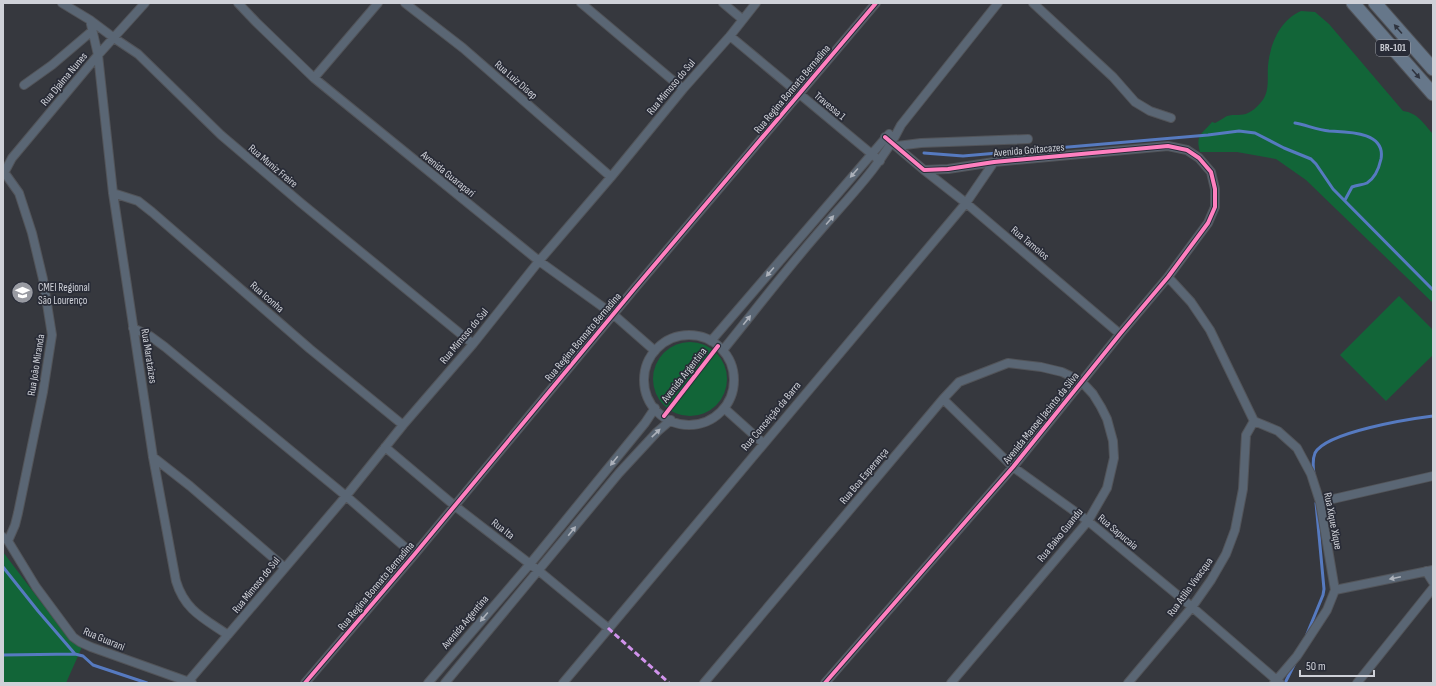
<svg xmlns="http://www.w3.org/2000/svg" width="1436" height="686" viewBox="0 0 1436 686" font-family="'Sofia Sans Condensed',sans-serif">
<rect width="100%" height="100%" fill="#36383e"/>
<path fill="#126538" d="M1301 11 1315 12 1329 24 1403 111C1418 113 1423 123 1433 134V303L1306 180 1276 159 1237 152H1200C1195 135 1202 134 1212 122L1215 123C1219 121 1225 117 1227 116 1234 114 1242 116 1248 113 1253 111 1259 105 1262 101 1270 91 1267 77 1268 66 1270 44 1280 20 1301 11Z
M1399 296 1433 330V355L1386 401 1340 355Z
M653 379a37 37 0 1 1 74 0a37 37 0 1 1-74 0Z
M3 552 60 627 73 641 82 647 66 683H3Z"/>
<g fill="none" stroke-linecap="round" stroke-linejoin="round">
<path stroke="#567ac0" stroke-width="3" d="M1295 123C1306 125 1318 130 1329 131 1346 132 1386 131 1381 159 1379 168 1375 178 1367 183 1363 185 1357 185 1352 187L1345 200
M924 153 963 156 1208 135 1239 131 1255 133 1284 148 1311 159 1316 164 1333 189 1433 290
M1314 474C1313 467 1312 460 1315 453 1326 432 1409 419 1433 416
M3 567 38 611 75 654
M1307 634 1323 595 1324 589 1316 503
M3 655 75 654 83 656 93 665 147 683
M1285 683 1295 663"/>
<defs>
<path id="minor" d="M62 3 90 20 114 38 138 54 221 135 301 203 473 344
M238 3 256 22 314 78 539 261 614 315 655 351
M405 3 463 48 611 177
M581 3 683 89
M723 3 742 19
M1033 3 1113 77 1135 102 1150 111 1171 118
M90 20 98 55 113 193 153 457 176 581C185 611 205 619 228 635
M730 36 880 161
M314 78 378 3
M24 85 52 65 92 31
M897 146 921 143 1028 139
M924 170 966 203 1120 334
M4 172 19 193 32 233 43 279 52 335 43 392 18 513 15 525 8 541
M3 175 12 158 98 55 145 3
M113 193 138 201 152 212 310 349 403 425
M1168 277 1191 302 1210 330 1254 421 1278 431 1297 448 1311 474 1320 502 1335 590 1327 610 1297 656 1274 683
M133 328 150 336 165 347 346 496 414 555
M644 380a45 45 0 1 1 90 0a45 45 0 1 1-90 0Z
M711 341 889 134
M723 350C753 313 782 275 813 239 844 202 880 168 901 125L998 3
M943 399 1013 467 1088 521 1192 607 1280 683
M724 408 763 443
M385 447 455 506 539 571 608 628
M153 457 190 486 284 567
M1320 502 1433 476
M3 537 8 541 36 587 73 637 80 642 91 647 192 683
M1426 571 1433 582
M1335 590 1433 570
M187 683 346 496 403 425 473 344 539 261 611 177 683 89 730 36 756 3
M305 683 414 555 635 288 876 3
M428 683 530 564 645 423 655 408
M445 683 619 473 657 432 671 420
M563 683 966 203 994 162
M704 683 943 399 959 382 1008 363 1041 367 1062 372 1081 381 1093 394 1101 407 1107 419 1113 441 1114 458 1107 488 1088 521 951 683
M825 683 1013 467 1120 334 1168 277 1208 223 1215 207V189L1211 172 1199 158 1187 150 1168 146 994 162 948 169 924 170 885 137
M1128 683 1192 607 1211 580 1226 554 1235 530 1243 489 1246 435 1254 421
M1357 683 1433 588"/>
<path id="primary" d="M1353 3 1433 94
M1375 3 1433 69"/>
</defs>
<use href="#minor" stroke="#525459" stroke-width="10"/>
<use href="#primary" stroke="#525459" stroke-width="15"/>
<use href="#minor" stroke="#5a6674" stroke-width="8"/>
<use href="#primary" stroke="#66778a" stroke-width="13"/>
<path stroke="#d193ec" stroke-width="3" stroke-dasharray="6 3" stroke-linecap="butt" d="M608 628 669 683"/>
<defs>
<path id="cycleway" d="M664 416 718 346
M305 683 414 555 635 288 876 3
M825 683 1013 467 1120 334 1168 277 1208 223 1215 207V189L1211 172 1199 158 1187 150 1168 146 994 162 948 169 924 170 885 137"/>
</defs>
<use href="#cycleway" stroke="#292c37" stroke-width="6"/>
<use href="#cycleway" stroke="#ff80c0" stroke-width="4"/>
</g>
<defs><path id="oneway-solid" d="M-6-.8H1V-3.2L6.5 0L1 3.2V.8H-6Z"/></defs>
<g fill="#2f343f">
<use href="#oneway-solid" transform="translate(1398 29) rotate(-131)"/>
<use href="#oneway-solid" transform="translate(1416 74) rotate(49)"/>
</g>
<g fill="#acb1ba">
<use href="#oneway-solid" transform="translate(854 173) rotate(131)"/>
<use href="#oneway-solid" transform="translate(830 220) rotate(-49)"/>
<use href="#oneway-solid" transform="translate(770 272) rotate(131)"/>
<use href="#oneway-solid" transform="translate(747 320) rotate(-51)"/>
<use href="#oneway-solid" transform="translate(656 433) rotate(-44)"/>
<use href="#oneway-solid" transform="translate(614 461) rotate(129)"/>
<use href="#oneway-solid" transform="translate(572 531) rotate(-51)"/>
<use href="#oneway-solid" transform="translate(1395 578) rotate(168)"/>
<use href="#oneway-solid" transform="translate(484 617) rotate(130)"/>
</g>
<defs>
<symbol id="school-disc" viewBox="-11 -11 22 22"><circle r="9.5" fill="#999ba2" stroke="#292c37"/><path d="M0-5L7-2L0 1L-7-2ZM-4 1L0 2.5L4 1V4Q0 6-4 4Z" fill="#fff"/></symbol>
</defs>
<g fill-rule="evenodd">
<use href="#school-disc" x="10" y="280" width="25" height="25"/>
</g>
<g text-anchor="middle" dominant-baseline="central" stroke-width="3.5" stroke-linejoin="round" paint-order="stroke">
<rect fill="#292c37" stroke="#9da0a8" stroke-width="1" x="1376" y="40" width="34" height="16" rx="3"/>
<g font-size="10" font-weight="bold" fill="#cfd1d8">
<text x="1393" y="48">BR-101</text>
</g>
<g font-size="11" fill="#cfd1d8" stroke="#292c37">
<text transform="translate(64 79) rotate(-50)">Rua Djalma Nunes</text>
<text transform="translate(516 80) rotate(41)">Rua Luiz Disep</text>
<text transform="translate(671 87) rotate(-50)">Rua Mimoso do Sul</text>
<text transform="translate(792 89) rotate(-50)">Rua Regina Bonnato Bernadina</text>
<text transform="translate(830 106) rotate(40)">Travessa 1</text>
<text transform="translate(1029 150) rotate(-5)">Avenida Goitacazes</text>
<text transform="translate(273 166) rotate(40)">Rua Muniz Freire</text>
<text transform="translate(448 174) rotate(39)">Avenida Guarapari</text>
<text transform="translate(1030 243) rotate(40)">Rua Tamoios</text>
<text transform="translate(267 297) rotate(41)">Rua Iconha</text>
<text transform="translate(464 336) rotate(-50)">Rua Mimoso do Sul</text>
<text transform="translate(583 337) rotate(-50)">Rua Regina Bonnato Bernadina</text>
<text transform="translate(149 356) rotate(81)">Rua Marataizes</text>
<text transform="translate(36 365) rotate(-81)">Rua João Miranda</text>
<text transform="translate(684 375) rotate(-52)">Avenida Argentina</text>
<text transform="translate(771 416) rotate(-50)">Rua Conceição da Barra</text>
<text transform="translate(1041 418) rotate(-51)">Avenida Manoel Jacinto da Silva</text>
<text transform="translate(864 476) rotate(-50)">Rua Boa Esperança</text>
<text transform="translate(1333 521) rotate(79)">Rua Xique Xique</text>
<text transform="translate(503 529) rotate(38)">Rua Ita</text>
<text transform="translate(1118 532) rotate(40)">Rua Sapucaia</text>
<text transform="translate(1060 535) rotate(-51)">Rua Baixo Guandu</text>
<text transform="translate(256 585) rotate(-51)">Rua Mimoso do Sul</text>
<text transform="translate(376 586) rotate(-50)">Rua Regina Bonnato Bernadina</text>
<text transform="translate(1190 587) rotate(-54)">Rua Atilio Vivacqua</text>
<text transform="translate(465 622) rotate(-50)">Avenida Argentina</text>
<text transform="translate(104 639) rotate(23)">Rua Guarani</text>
</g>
<g font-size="11" fill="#cfd1d8" stroke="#292c37" text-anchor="start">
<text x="38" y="287">CMEI Regional<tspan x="38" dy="13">São Lourenço</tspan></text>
</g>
</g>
<rect width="1436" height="686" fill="none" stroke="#cfd1d8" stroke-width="8"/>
<path d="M1300 670v6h74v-6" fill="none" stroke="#cfd1d8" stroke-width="2"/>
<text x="1306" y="670" font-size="12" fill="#cfd1d8" stroke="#292c37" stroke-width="3" paint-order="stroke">50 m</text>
</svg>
